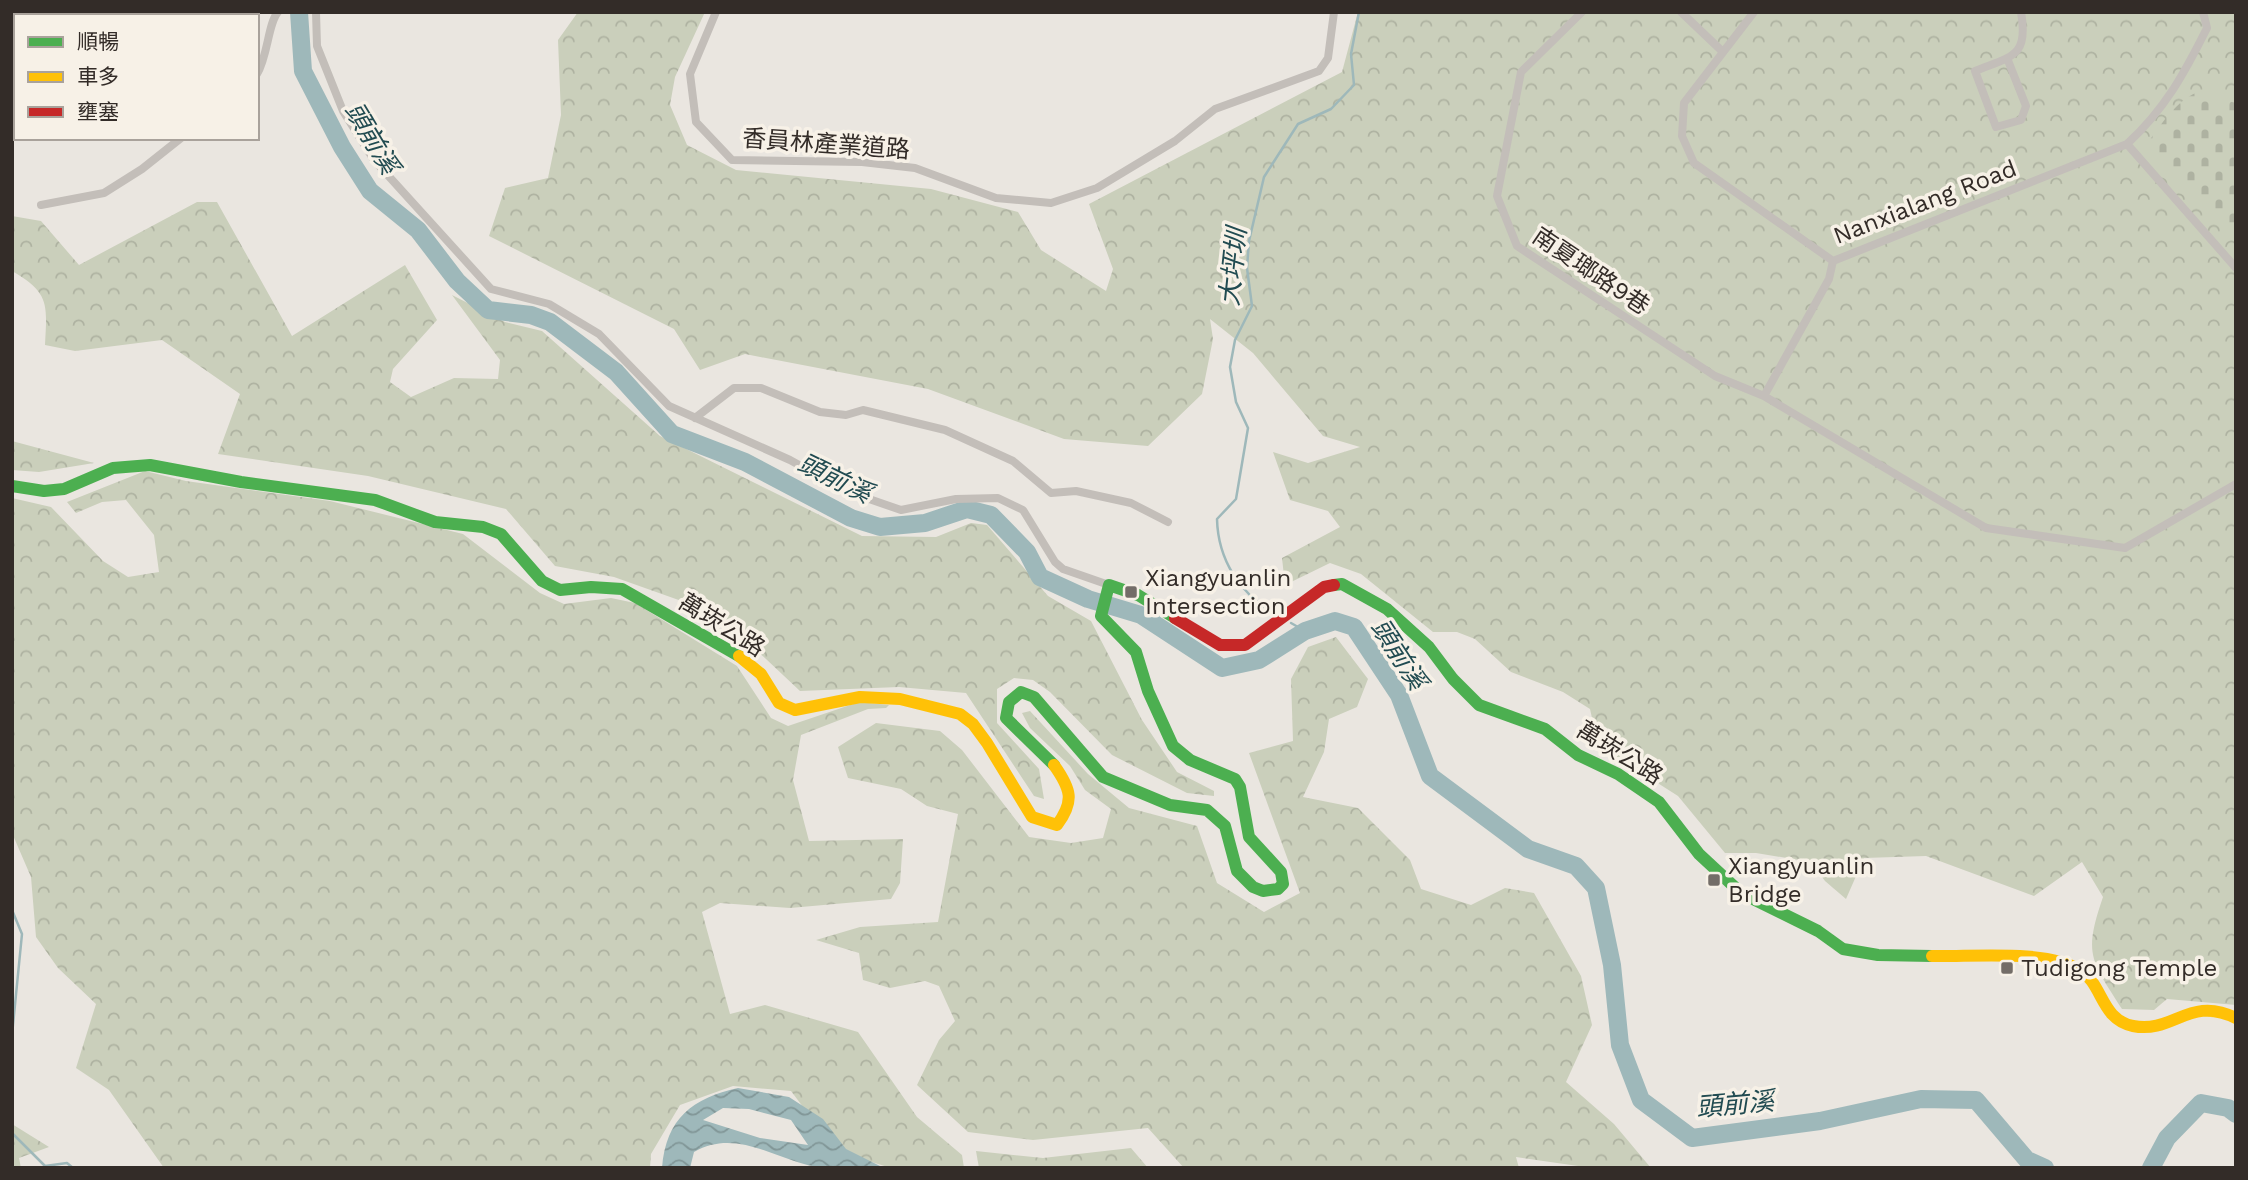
<svg xmlns="http://www.w3.org/2000/svg" width="2248" height="1180" viewBox="0 0 2248 1180" font-family="'Work Sans','Noto Sans TC',sans-serif">
<defs>
<pattern id="forest-crowns" width="20" height="18" patternUnits="userSpaceOnUse" patternTransform="scale(1.75)"><rect width="20" height="18" fill="#cacfbb"/><path d="M2 6a3 3 0 1 1 6 0M12 15a3 3 0 1 1 6 0" fill="none" stroke="#aeb2a1"/></pattern>
<pattern id="cemetery-stones" width="16" height="16" patternUnits="userSpaceOnUse" patternTransform="scale(1.75)"><rect width="16" height="16" fill="#cacfbb"/><path d="M2 7V4a2 2 0 0 1 4 0v3zM10 15v-3a2 2 0 0 1 4 0v3z" fill="#aeb2a1"/></pattern>
<pattern id="water-waves" width="16" height="10" patternUnits="userSpaceOnUse" patternTransform="scale(1.75)"><rect width="16" height="10" fill="#9eb8ba"/><path d="M0 5q4-4 8 0t8 0" fill="none" stroke="#819697"/></pattern>
</defs>
<rect width="100%" height="100%" fill="#eae6e0"/>
<path fill="url(#forest-crowns)" d="M12 12H189L190 16H16V54L12 48Z
M578 12H705L675 77 670 105 687 145 736 170 931 189 1018 212 1041 250 1106 291 1113 269 1089 204 1342 72 1358 12H2236V1005L2167 999 2154 1010 2122 1009C2091 960 2083 955 2103 897L2082 862 2034 896 1926 856 1864 858 1846 899 1825 881 1811 862 1756 853H1725L1678 796 1598 745 1590 709 1563 692 1511 672 1475 639 1457 632H1433L1361 574 1330 563 1285 585 1282 558 1340 527 1328 511 1290 500 1273 452 1308 463 1360 447 1323 436 1253 353 1210 319 1213 339 1202 394 1148 446 1064 439 928 389 745 354 700 370 674 329 489 236 505 188 548 178 561 115 558 40Z
M197 202H217L292 336 405 265 437 320 393 369 390 382 411 397 454 378 498 379 500 360 452 295 505 322 542 331 660 436 862 536 936 537 971 523 987 525 1048 596 1091 621 1142 720 1177 772 1214 791V796L1187 793 1112 755 1050 692 1033 680 1014 678 997 689V723L1039 769 1044 799 1034 796 966 693 899 687 800 691 718 614 614 577 555 566 506 509 368 476 218 454 240 394 162 340 75 351 45 345C47 304 50 293 12 271V216L41 221 79 265Z
M12 441 94 463 39 472 12 470Z
M145 471 186 481 330 501 463 534 540 593 564 604 611 598 635 603 737 666 771 718 788 726 859 702 889 705 886 708 868 709 801 735 793 780 809 841 903 839 900 883 891 899 790 908 720 903 702 912 730 1014 765 1005 858 1032 917 1117 962 1155 964 1168H891L836 1151 791 1091 733 1086 680 1105 651 1154 650 1168H164L109 1090 76 1068 96 1004 58 968 36 937 31 877 12 833V498L51 507 103 561 128 577 159 572 154 535 126 500 102 502 76 513 67 502Z
M1336 637 1368 679 1357 707 1329 719 1324 752 1303 797 1358 808 1410 860 1421 889 1471 905 1505 888 1534 893 1581 976 1592 1025 1566 1082 1614 1124 1651 1168H1592L1516 1157 1519 1168H1184L1148 1128 1033 1140 968 1132 917 1085 939 1040 955 1021 939 986 925 981 890 988 863 980 859 953 816 940 860 927 938 922 958 814 927 806 901 789 848 778 838 747 876 723 940 731 962 750 1029 837 1071 843 1103 838 1111 809 1085 790 1070 766 1030 728 1022 713 1030 711 1088 774 1129 808 1197 826 1217 883 1264 912 1300 893 1249 753 1293 741 1291 679 1308 647Z
M12 1124 49 1147 19 1158 21 1168H12Z
M1131 1148 1148 1168H979L976 1151 1043 1158Z"/>
<path fill="url(#cemetery-stones)" d="M2196 93 2236 103V242L2180 183 2171 168 2152 153 2150 140C2160 125 2179 99 2196 93Z"/>
<path fill="url(#water-waves)" fill-rule="evenodd" d="M738 1088 789 1097 823 1119 846 1149 884 1168C864 1168 844 1170 824 1168 780 1164 739 1126 694 1152L690 1168H662C666 1118 693 1098 738 1088ZM723 1108 749 1109 791 1120 808 1145 760 1138 703 1120Z"/>
<g fill="none" stroke-linecap="round" stroke-linejoin="round">
<path stroke="#9eb8ba" stroke-width="2.5" d="M1275 614C1240 594 1218 560 1217 519L1236 499 1248 428 1236 402 1230 367 1235 340 1252 306 1247 268 1249 241 1264 177 1298 124 1331 109 1354 85 1351 54 1359 12
M1291 623 1305 631
M12 910 22 934 12 1035
M12 1133 45 1166 67 1163 73 1168"/>
<path stroke="#9eb8ba" stroke-width="18" d="M299 12 303 71 342 147 370 191 418 230 457 281 488 310 531 315 550 322 616 372 672 434 745 462 851 518 880 527 925 523 967 509 991 515 1027 552 1040 577 1088 599 1141 615 1222 668 1259 660 1305 631 1335 621 1354 627 1399 695 1430 776 1528 849 1576 866 1596 888 1612 965 1620 1045 1641 1100 1692 1138 1820 1121 1921 1099 1976 1100 2027 1160 2045 1168
M2151 1168 2167 1138 2201 1103 2228 1108 2236 1114"/>
<path stroke="#c3beb9" stroke-width="8" d="M316 12 317 46 343 111 374 160 491 289 549 304 599 334 669 406 790 460 846 491 901 510 956 499 998 498 1023 510 1055 562 1063 569 1109 585
M716 12 690 74 696 122 732 160 862 162 915 168 996 198 1051 203 1097 188 1175 141 1215 109 1319 71 1328 58 1334 12
M1582 12 1521 72 1497 196 1517 246 1715 376 1764 396
M1681 12 1723 52
M1754 12 1684 103 1682 136 1694 163 1833 261 2127 144C2165 109 2184 74 2207 28L2203 12
M2007 58 2026 106 2021 120 1996 127 1975 71C2012 56 2029 57 2021 12
M257 74C268 56 268 23 278 12
M2127 144 2236 268
M41 205 104 193 142 169 181 138
M1833 261 1829 279 1764 396 1986 528 2125 548 2236 484
M695 418 734 388H761L820 412 846 415 863 410 945 430 1013 461 1051 493 1076 491 1131 503 1168 522"/>
<path stroke="#4caf50" stroke-width="12" d="M12 486 44 491 64 489 113 468 150 465 241 482 375 500 435 522 483 527 501 534 542 581 560 590 591 587 622 589 739 656
M1334 585 1342 584 1387 609 1429 647 1453 679 1479 705 1545 729 1578 755 1618 774 1659 802 1699 854 1741 893 1818 931 1843 949 1878 955 1932 956
M1054 765 1006 718 1009 702 1021 692 1034 697 1103 777 1170 805 1207 810 1225 826 1237 871 1253 887 1263 891 1278 889 1283 884 1281 872 1249 837 1240 787 1235 779 1190 760 1173 746 1148 691 1136 652 1101 616 1109 585 1138 595 1175 618"/>
<path stroke="#ffc107" stroke-width="12" d="M739 656 761 674 779 703 795 710 860 697 900 699 960 714 973 724 987 743 1032 817 1057 825C1075 801 1071 789 1054 765
M1932 956C1972 957 2046 949 2080 970 2103 984 2101 1020 2133 1026 2174 1034 2189 995 2236 1018"/>
<path stroke="#c62828" stroke-width="12" d="M1175 618 1220 645H1245L1324 587 1334 585"/>
</g>
<g fill="#736d68" stroke="#f7f1e7" stroke-width="2.5">
<rect x="1124" y="585" width="14" height="14" rx="3.5"/>
<rect x="1707" y="873" width="14" height="14" rx="3.5"/>
<rect x="2000" y="961" width="14" height="14" rx="3.5"/>
</g>
<g text-anchor="middle" dominant-baseline="central" stroke-width="7" stroke-linejoin="round" paint-order="stroke">
<g font-size="24" fill="#332c28" stroke="#f7f1e7">
<text transform="translate(826 144) rotate(4)">香員林產業道路</text>
<text transform="translate(1925 202) rotate(-21)">Nanxialang Road</text>
<text transform="translate(1591 271) rotate(34)">南夏瑯路9巷</text>
<text transform="translate(722 625) rotate(32)">萬崁公路</text>
<text transform="translate(1620 753) rotate(32)">萬崁公路</text>
</g>
<g font-size="24" fill="#332c28" stroke="#f7f1e7" text-anchor="start">
<text x="1145" y="578">Xiangyuanlin<tspan x="1145" dy="28">Intersection</tspan></text>
<text x="1728" y="866">Xiangyuanlin<tspan x="1728" dy="28">Bridge</tspan></text>
<text x="2021" y="968">Tudigong Temple</text>
</g>
<g font-size="26" font-style="italic" fill="#214b51" stroke="#f7f1e7">
<text transform="translate(372 138) rotate(59)">頭前溪</text>
<text transform="translate(1233 267) rotate(-84)">大坪圳</text>
<text transform="translate(835 478) rotate(26)">頭前溪</text>
<text transform="translate(1399 654) rotate(57)">頭前溪</text>
<text transform="translate(1735 1104) rotate(-5)">頭前溪</text>
</g>
</g>
<rect width="2248" height="1180" fill="none" stroke="#332c28" stroke-width="28"/>
<rect x="14" y="14" width="245" height="126" fill="#f7f1e7" stroke="#a9a29b" stroke-width="2"/>
<rect x="28" y="37" width="35" height="10" fill="#4caf50" stroke="#a9a29b" stroke-width="2"/>
<text x="77" y="49" font-size="21" fill="#332c28">順暢</text>
<rect x="28" y="72" width="35" height="10" fill="#ffc107" stroke="#a9a29b" stroke-width="2"/>
<text x="77" y="84" font-size="21" fill="#332c28">車多</text>
<rect x="28" y="107" width="35" height="10" fill="#c62828" stroke="#a9a29b" stroke-width="2"/>
<text x="77" y="119" font-size="21" fill="#332c28">壅塞</text>
</svg>
